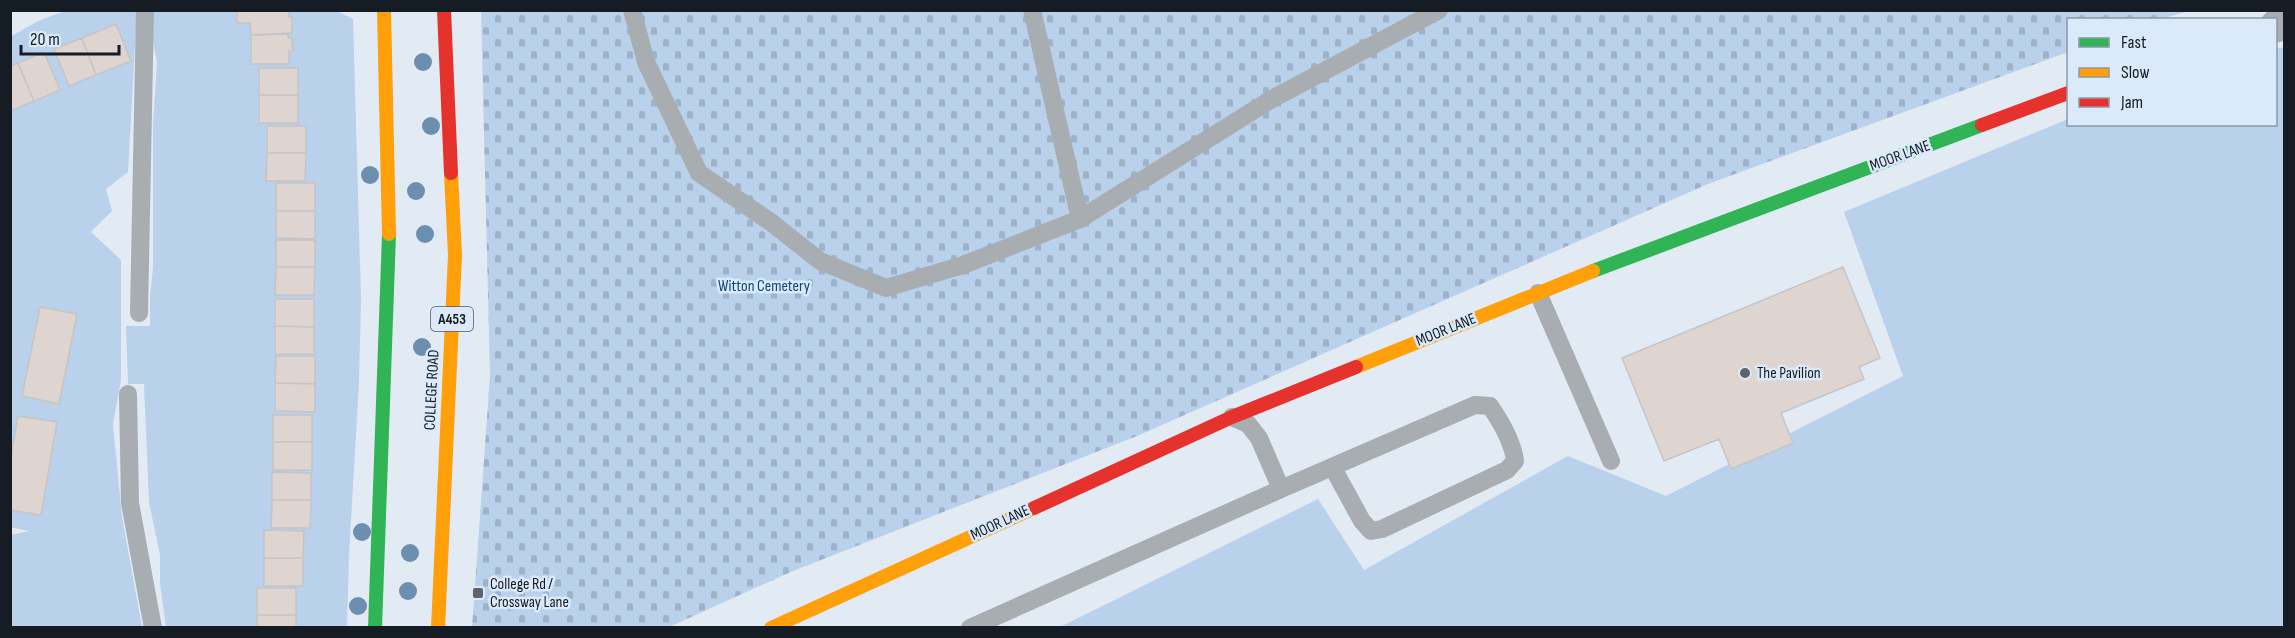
<svg xmlns="http://www.w3.org/2000/svg" width="2295" height="638" viewBox="0 0 2295 638" font-family="'Sofia Sans Condensed',sans-serif">
<defs>
<pattern id="cemetery-stones" width="16" height="16" patternUnits="userSpaceOnUse" patternTransform="scale(1.5)"><rect width="16" height="16" fill="#b9d1eb"/><path d="M2 7V4a2 2 0 0 1 4 0v3zM10 15v-3a2 2 0 0 1 4 0v3z" fill="#9eb3c9"/></pattern>
</defs>
<rect width="100%" height="100%" fill="#e2ebf4"/>
<path fill="url(#cemetery-stones)" d="M481 11H2188L2162 19 2068 20V52L1708 184 1137 436 793 571 669 627 472 628 490 376Z"/>
<path fill="#b9d1eb" d="M335 10 353 19 361 299 359 383 349 555 347 627H166L160 584V555L149 502 144 384H128L126 326H150V296L153 268V125L157 63 152 35V11Z
M65 11H137L128 172 106 189 112 211 91 232 121 260V380L113 424 122 517 142 627H11V535L29 531 10 527V37L38 21Z
M2284 47V627L1058 628 1318 499 1364 570 1568 456 1666 496 1903 376 1844 212 2068 119V124H2276V49Z"/>
<path fill="#ded4d0" stroke="#c5c4c6" stroke-width="1.5" d="M237 10H289V17H292V33L251 35 250 23H237Z
M116 24 131 61 96 75 82 38Z
M288 34V38H292L293 51H289V64H251V35Z
M82 38 96 75 69 86 54 49Z
M44 52 60 90 34 101 18 63Z
M18 63 34 101 10 111V66Z
M259 68H298V95H259Z
M259 95H298V123H259Z
M267 126H306V153H267Z
M267 153H306L305 181H266Z
M276 183H315V211H276Z
M276 211H315V239L276 238Z
M276 240H315V267H276Z
M276 267H315L314 295H275Z
M1843 267 1880 358 1859 367 1864 379 1781 413 1793 443 1731 469 1719 439 1664 461 1622 358Z
M275 299H314V327L275 326Z
M40 307 77 314 59 404 22 396Z
M275 326 314 327V354H275Z
M276 356H315V384L275 383Z
M275 383 315 384V412L275 411Z
M273 415H312V442H273Z
M18 416 57 422 41 515 10 510V462Z
M273 442H312V470H273Z
M272 472 311 473V500H272Z
M272 500H311L310 528H271Z
M264 530 304 531 303 558H264Z
M264 558H303V586H264Z
M257 588H296V615H257Z
M257 615H296V628H257Z"/>
<g fill="none" stroke-linecap="round" stroke-linejoin="round">
<path stroke="#a8adb2" stroke-width="18" d="M632 10 646 62 699 173 772 223 820 261 886 288 963 265 1080 219 1272 99 1439 10
M1032 10 1080 219
M1538 293 1611 461
M139 313 145 10
M128 394 130 503 153 628
M1232 417 1248 424 1259 438 1281 489 1475 405 1490 406C1501 422 1513 442 1515 461L1507 470 1382 529 1371 531 1362 521 1333 468
M970 628 1281 489"/>
<path stroke="#a8adb2" stroke-width="33" d="M2276 26 2284 23"/>
<path stroke="#30b455" stroke-width="14" d="M1593 271 1982 125
M375 628 389 234"/>
<path stroke="#ff9f0a" stroke-width="14" d="M384 10 389 234
M1356 367 1593 271
M438 628 455 255 451 173
M771 628 1034 508"/>
<path stroke="#e5322d" stroke-width="14" d="M444 10 451 173
M1982 125 2068 93
M1034 508 1232 417 1356 367"/>
</g>
<g fill="#6c8fb0">
<circle cx="423" cy="62" r="9"/>
<circle cx="431" cy="126" r="9"/>
<circle cx="370" cy="175" r="9"/>
<circle cx="416" cy="191" r="9"/>
<circle cx="425" cy="234" r="9"/>
<circle cx="422" cy="347" r="9"/>
<circle cx="362" cy="532" r="9"/>
<circle cx="410" cy="553" r="9"/>
<circle cx="408" cy="591" r="9"/>
<circle cx="358" cy="606" r="9"/>
</g>
<g fill="#5d646c" stroke="#dbeafb" stroke-width="2">
<circle cx="1745" cy="373" r="6"/>
<rect x="472" y="587" width="12" height="12" rx="3"/>
</g>
<g text-anchor="middle" dominant-baseline="central" stroke-width="5" stroke-linejoin="round" paint-order="stroke">
<rect fill="#dbeafb" stroke="#505a64" stroke-width="1.5" x="431" y="307" width="42" height="24" rx="4.5"/>
<g font-size="15" font-weight="bold" fill="#151c23">
<text x="452" y="319">A453</text>
</g>
<g font-size="16" fill="#151c23" stroke="#dbeafb">
<text transform="translate(1900 156) rotate(-20)">MOOR LANE</text>
<text transform="translate(1446 330) rotate(-22)">MOOR LANE</text>
<text transform="translate(432 390) rotate(-87)">COLLEGE ROAD</text>
<text transform="translate(1000 523) rotate(-25)">MOOR LANE</text>
</g>
<g font-size="16" fill="#0b4478" stroke="#dbeafb">
<text x="764" y="286">Witton Cemetery</text>
</g>
<g font-size="16" fill="#151c23" stroke="#dbeafb" text-anchor="start">
<text x="1757" y="373">The Pavilion</text>
<text x="490" y="584">College Rd /<tspan x="490" dy="18">Crossway Lane</tspan></text>
</g>
</g>
<rect width="2295" height="638" fill="none" stroke="#151c23" stroke-width="24"/>
<rect x="2067" y="18" width="210" height="108" fill="#dbeafb" stroke="#8c98a5" stroke-width="1.5"/>
<rect x="2079" y="38" width="30" height="9" fill="#30b455" stroke="#8c98a5" stroke-width="1.5"/>
<text x="2121" y="48" font-size="18" fill="#151c23">Fast</text>
<rect x="2079" y="68" width="30" height="9" fill="#ff9f0a" stroke="#8c98a5" stroke-width="1.5"/>
<text x="2121" y="78" font-size="18" fill="#151c23">Slow</text>
<rect x="2079" y="98" width="30" height="9" fill="#e5322d" stroke="#8c98a5" stroke-width="1.5"/>
<text x="2121" y="108" font-size="18" fill="#151c23">Jam</text>
<path d="M21 45v9h98v-9" fill="none" stroke="#151c23" stroke-width="3"/>
<text x="30" y="45" font-size="18" fill="#151c23" stroke="#dbeafb" stroke-width="4.5" paint-order="stroke">20 m</text>
</svg>
